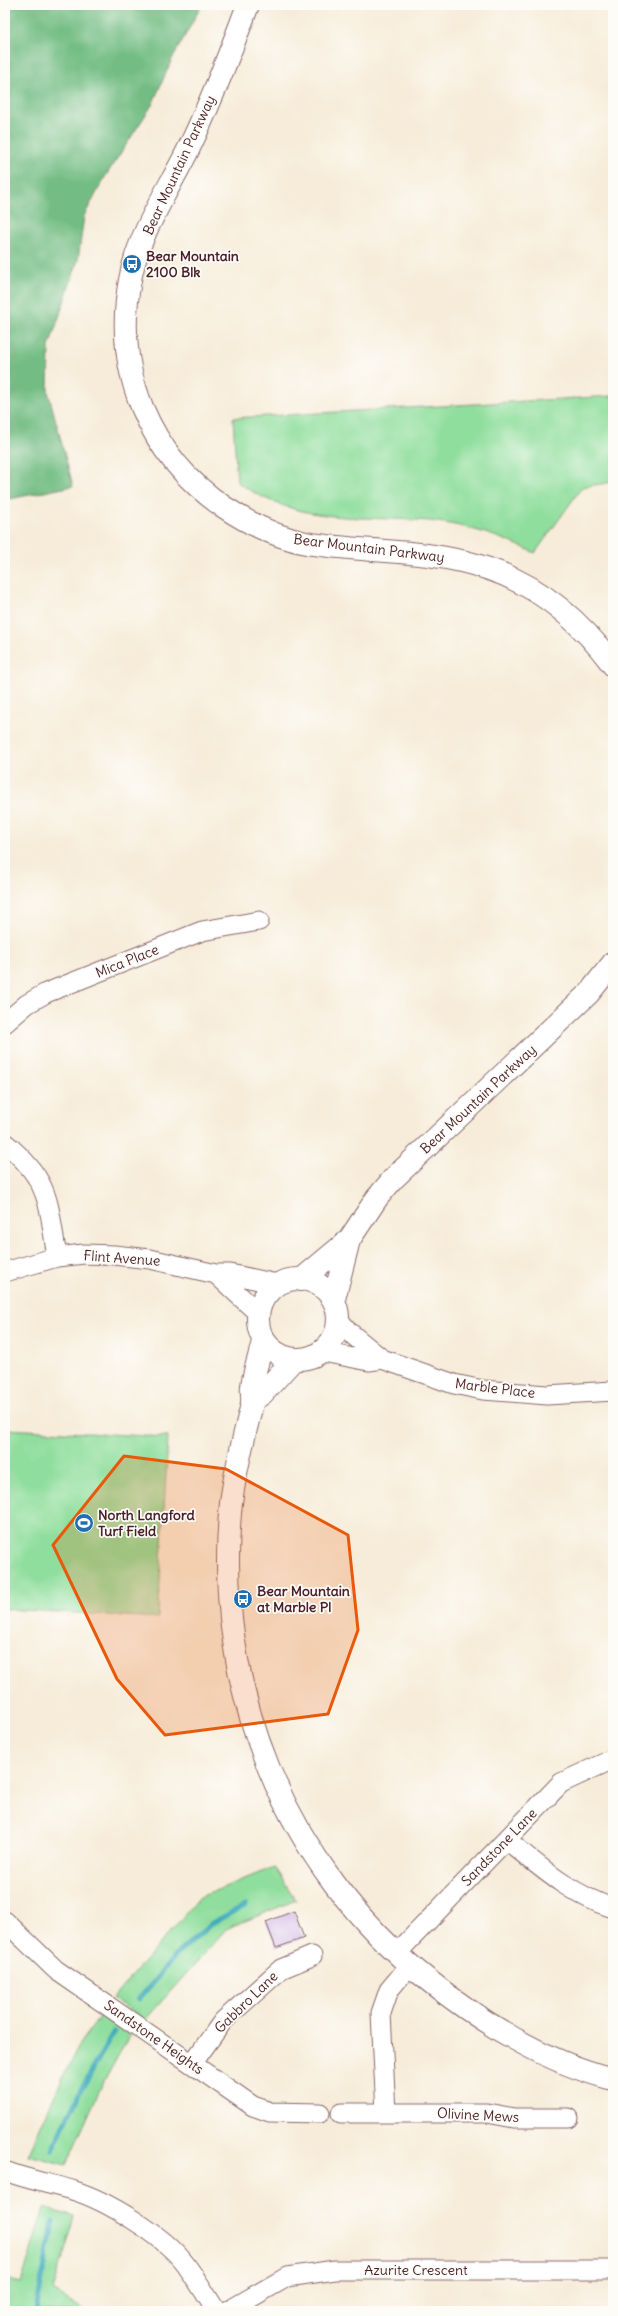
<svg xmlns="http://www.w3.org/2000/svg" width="618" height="2316" viewBox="0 0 618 2316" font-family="Delius,sans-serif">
<rect width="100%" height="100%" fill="#fdfcf7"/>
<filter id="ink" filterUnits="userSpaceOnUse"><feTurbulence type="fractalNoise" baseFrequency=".025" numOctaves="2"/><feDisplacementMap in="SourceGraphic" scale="8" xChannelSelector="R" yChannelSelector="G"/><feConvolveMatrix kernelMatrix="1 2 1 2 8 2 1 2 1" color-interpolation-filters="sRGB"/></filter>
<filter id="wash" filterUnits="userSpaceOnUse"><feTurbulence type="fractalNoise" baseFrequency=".012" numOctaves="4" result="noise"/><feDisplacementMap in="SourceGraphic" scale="16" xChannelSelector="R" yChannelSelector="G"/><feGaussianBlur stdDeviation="0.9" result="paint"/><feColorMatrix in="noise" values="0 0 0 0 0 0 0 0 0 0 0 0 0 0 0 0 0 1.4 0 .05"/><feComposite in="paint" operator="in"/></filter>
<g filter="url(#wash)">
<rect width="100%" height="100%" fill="#f7ecd9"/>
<path fill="#8fde9d" stroke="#6c7e64" d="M613 396V482L582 487 535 553C502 537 467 525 430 521 357 515 301 526 237 482L233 418Z
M5 1429 168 1437 158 1618 5 1609Z
M274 1867 296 1900 226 1929 145 2020 113 1998 200 1897Z
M101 2015 131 2036 125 2043 100 2089 66 2165 28 2155 65 2072 78 2047Z
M44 2208 75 2217 53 2291 86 2311H5V2279L21 2283Z"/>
<path fill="#73bd84" stroke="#5e6e58" d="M5 5H202L172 59 152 105 105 177 84 216 78 260 49 347 48 391 73 486 5 500Z"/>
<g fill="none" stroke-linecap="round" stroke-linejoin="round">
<path stroke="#3caabb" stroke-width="5" d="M138 2000 179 1952 212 1923 246 1905
M52 2150 81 2090 114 2032
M36 2311 53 2222"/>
</g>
<g id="blocks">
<path fill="#c8a7e5" d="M294 1911 304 1938 276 1948 266 1922Z"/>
</g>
</g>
<g filter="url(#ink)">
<use href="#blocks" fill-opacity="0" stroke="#876768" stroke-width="1"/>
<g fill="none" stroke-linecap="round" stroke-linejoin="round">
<defs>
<path id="minor" d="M5 1023 27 1004 46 993 202 931 259 921
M5 1143C51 1181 48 1203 57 1257
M5 1272 57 1257 84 1254 114 1255 150 1259 216 1274H230L277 1284
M216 1274 258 1313
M339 1320 348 1331 382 1359 454 1384 483 1390 547 1395 613 1391
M323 1352 369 1361 382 1359
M507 1840C540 1867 571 1895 613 1908
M5 1921 56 1970 253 2106 270 2112 320 2113
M397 1953 561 1783 613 1759
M192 2064 223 2021 281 1969 312 1956
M341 2113H487L514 2118H569
M386 2113 381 2013 389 1990 410 1965
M5 2171C28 2180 52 2184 75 2191 107 2201 161 2234 182 2260 195 2276 205 2293 216 2311
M228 2311 287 2277 335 2270H613"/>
<path id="tertiary" d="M248 5C230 53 211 102 189 148 168 191 138 234 130 280 113 370 149 456 224 507 248 523 276 537 306 543 366 553 430 548 489 569 540 586 581 622 613 665
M258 1319a40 40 0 1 1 80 0a40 40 0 1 1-80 0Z
M301 1280 349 1240 377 1198 393 1179 589 993 613 963
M334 1299 349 1240
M263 1341C260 1356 254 1371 252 1386 251 1392 253 1398 252 1404 244 1437 235 1470 231 1503 212 1685 284 1866 428 1980 482 2023 545 2062 613 2079
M252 1401 263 1393 293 1360"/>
</defs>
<use href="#minor" stroke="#876768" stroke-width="21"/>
<use href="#tertiary" stroke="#876768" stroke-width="24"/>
<use href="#minor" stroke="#fff" stroke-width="19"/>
<use href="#tertiary" stroke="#fff" stroke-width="22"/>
</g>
</g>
<path fill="#e8590c" fill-opacity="0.2" stroke="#e8590c" stroke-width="3" stroke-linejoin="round" d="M124 1456 226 1469 348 1535 358 1630 328 1714 165 1735 117 1679 53 1545Z"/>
<defs>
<symbol id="bus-disc" viewBox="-11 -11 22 22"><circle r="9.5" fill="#1f6fb2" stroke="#fdfcf7"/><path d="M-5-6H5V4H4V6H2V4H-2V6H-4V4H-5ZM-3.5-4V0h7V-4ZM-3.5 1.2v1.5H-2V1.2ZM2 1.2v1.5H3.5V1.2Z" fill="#fff"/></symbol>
<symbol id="stadium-disc" viewBox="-11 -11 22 22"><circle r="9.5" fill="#1f6fb2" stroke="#fdfcf7"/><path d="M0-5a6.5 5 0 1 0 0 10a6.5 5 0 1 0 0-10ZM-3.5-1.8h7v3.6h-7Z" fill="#fff"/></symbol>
</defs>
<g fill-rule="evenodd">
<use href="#bus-disc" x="121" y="253" width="22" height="22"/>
<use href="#stadium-disc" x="73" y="1512" width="22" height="22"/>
<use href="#bus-disc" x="232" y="1588" width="22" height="22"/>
</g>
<g text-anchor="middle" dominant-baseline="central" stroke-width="3.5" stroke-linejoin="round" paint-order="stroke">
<g font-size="14" fill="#4a1f2b" stroke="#fdfcf7">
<text transform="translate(179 165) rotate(-65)">Bear Mountain Parkway</text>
<text transform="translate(369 548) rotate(7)">Bear Mountain Parkway</text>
<text transform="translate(127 961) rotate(-22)">Mica Place</text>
<text transform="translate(478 1099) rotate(-43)">Bear Mountain Parkway</text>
<text transform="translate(122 1258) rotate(4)">Flint Avenue</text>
<text transform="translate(495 1388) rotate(7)">Marble Place</text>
<text transform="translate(499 1847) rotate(-46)">Sandstone Lane</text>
<text transform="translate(246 2002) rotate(-44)">Gabbro Lane</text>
<text transform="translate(154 2037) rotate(35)">Sandstone Heights</text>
<text transform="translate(478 2115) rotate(3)">Olivine Mews</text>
<text x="416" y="2270">Azurite Crescent</text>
</g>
<g font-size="14" font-weight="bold" fill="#4a1f2b" stroke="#fdfcf7" text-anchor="start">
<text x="146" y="256">Bear Mountain<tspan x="146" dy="16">2100 Blk</tspan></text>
<text x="98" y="1515">North Langford<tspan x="98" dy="16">Turf Field</tspan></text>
<text x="257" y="1591">Bear Mountain<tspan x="257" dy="16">at Marble Pl</tspan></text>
</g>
</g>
<rect width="618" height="2316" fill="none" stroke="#fdfcf7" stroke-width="20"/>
</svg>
